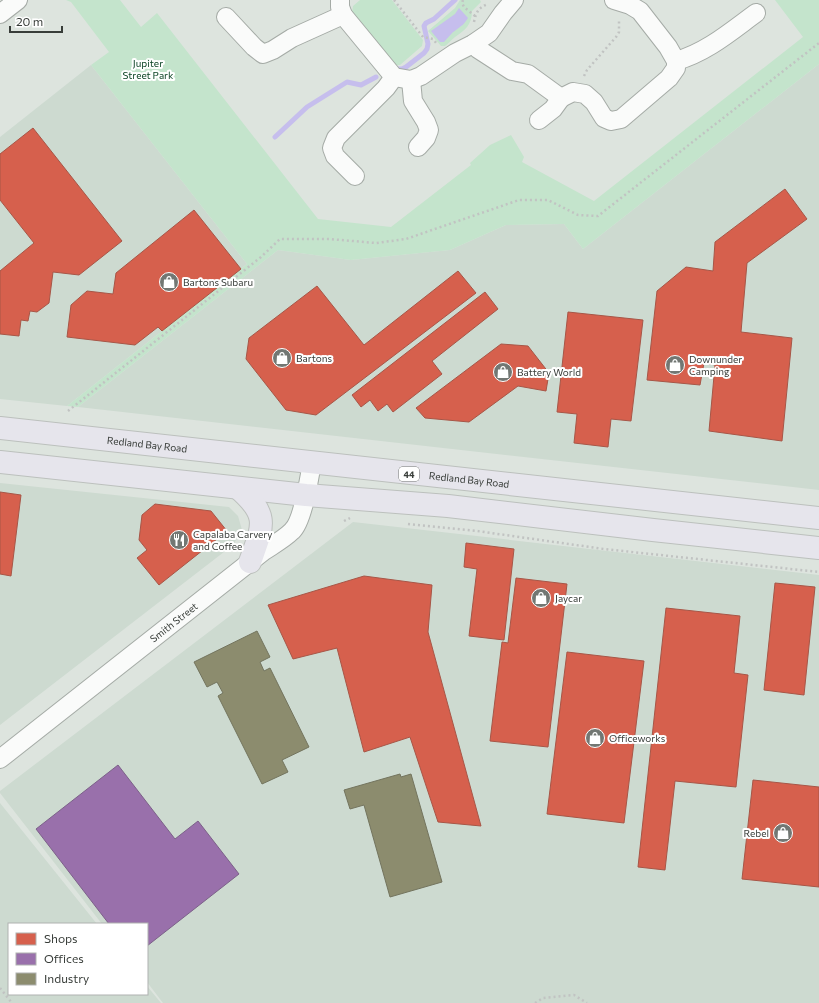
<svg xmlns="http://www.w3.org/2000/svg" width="819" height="1003" viewBox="0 0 819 1003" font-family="Commissioner,sans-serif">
<rect width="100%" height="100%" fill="#dde4de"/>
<path fill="#cddad0" d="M819 64V490L78 407 278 250 351 260 450 250 506 225 564 224 583 249Z
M91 65 247 264 67 406 0 399V137Z
M0 483 229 507 238 516 242 530 233 545 0 725Z
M353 522 819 575V1003H163L147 982V924H102L0 793V791Z
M0 803 97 924H9V994H147V986L161 1003H0Z"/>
<path fill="#c4e4cc" d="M66 0H120L141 27 157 13 318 219 391 227 471 165 470 163 490 145 511 135 524 157 522 162 594 201 803 37 775 0H819V64L583 249 564 224 506 225 450 250 351 260 278 250 78 407 67 406 247 264 91 65 109 52 71 2Z
M360 0H392L423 40 422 46 400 65H394L352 13 353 6Z
M460 0H480L481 2 472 11C472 25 465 30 455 37 451 40 448 44 445 46H441L428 31 455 8Z"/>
<path fill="#c6beed" d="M459 8 468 18C463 26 462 25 456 30 451 33 448 38 444 42H440L431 31 455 14Z"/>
<path fill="#d6604d" stroke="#a75647" d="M33 128 122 241 79 275 53 272 49 303 37 312 30 311 28 321 21 320 19 336 0 334V271L34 243 0 200V154Z
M785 189 807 219 747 263 741 332 792 338 782 441 709 431 715 365 704 363 700 385 647 380 657 291 686 267 713 271 715 242Z
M194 210 241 269 162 331 158 327 135 345 67 337 71 305 87 291 113 294 116 273Z
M458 271 476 293 316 415 286 410 246 359 249 338 317 286 364 345Z
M485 292 498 309 432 361 442 374 393 412 387 404 378 411 370 400 361 407 352 395Z
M568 312 643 320 631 421 611 419 608 447 574 443 577 414 557 412Z
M501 344 528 346 549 373 546 391 518 386 469 422 425 418 416 408Z
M0 492 21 495 11 576 0 574Z
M155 504 211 511 227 531 159 585 137 558 147 550 139 540 142 515Z
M466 543 514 549 504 640 469 636 477 569 464 567Z
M364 576 432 585 428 632 481 826 438 822 410 737 364 752 337 648 293 659 268 605Z
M516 578 567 584 548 747 490 741 502 642 508 643Z
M775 583 815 587 804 695 764 690Z
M666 608 740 616 734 673 748 675 736 787 675 781 665 870 638 867Z
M567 652 644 661 624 823 547 814Z
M753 780 819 787V887L742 879Z"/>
<path fill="#9970ab" stroke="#7c6189" d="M118 765 175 839 198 821 239 874 147 946V924H109L36 829Z"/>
<path fill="#8c8c6e" stroke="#73745e" d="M257 631 270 657 260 662 264 671 270 668 309 747 282 760 288 772 262 784 218 696 223 693 217 682 207 687 194 662Z
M400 774 401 777 411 774 442 882 390 897 364 805 350 809 344 790Z"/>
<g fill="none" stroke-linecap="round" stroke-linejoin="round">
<path stroke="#c6beed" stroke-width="5" d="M396 69H402L406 67 424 53 427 49 428 44 424 26 426 23 434 19 455 0
M275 137 307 107 347 82 361 85 376 77"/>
<defs>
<g id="minor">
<path d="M340 0V7L343 15 394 77 411 80 421 76 455 53 473 44 489 33 503 13 514 0"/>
<path d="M0 14 18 0"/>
<path d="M226 17 254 47 263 54 273 50 292 38 343 15"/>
<path d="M473 44 478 49 512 71 528 74 561 98 573 92 585 94 594 102 604 118 611 121 621 119 669 78 676 68V61L668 47 640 11 630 5 614 0"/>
<path d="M676 61C707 52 730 32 756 13"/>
<path d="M411 80 413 101 426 122 429 130 426 138 418 147"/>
<path d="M539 120 553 109 561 98"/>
<path d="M355 176 335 156 332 148 336 138 386 88 394 77"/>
<path id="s1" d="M0 759 264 551C273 545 284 539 292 531 303 521 309 479 312 463"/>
</g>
<g id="primary">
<path id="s2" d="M0 428 819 518"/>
<path d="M0 462 306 495 448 506 653 530 819 548"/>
<path d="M238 488C270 516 263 525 250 562"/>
</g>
</defs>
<use href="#minor" stroke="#a5aba6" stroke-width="20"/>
<use href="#primary" stroke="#bcc0bd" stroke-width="24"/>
<path stroke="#c1c3c2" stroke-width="2.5" stroke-dasharray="2 3" stroke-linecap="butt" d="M394 0 423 37 433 39 437 44
M463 0 462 3 464 7 475 16
M474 22C476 12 479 7 488 4
M584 76 587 70 616 37 619 32V20
M68 411 261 257 280 239H329L376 243 406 239 519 200H548L578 215 598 216 819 43
M344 521 350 518
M408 524 477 531 604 549 819 572
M0 988 12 1003
M535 1003 543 998 574 995 587 1003"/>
<use href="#minor" stroke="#fafbfa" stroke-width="18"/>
<use href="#primary" stroke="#e6e5ec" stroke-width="22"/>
</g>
<defs>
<symbol id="shop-disc" viewBox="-11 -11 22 22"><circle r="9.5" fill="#727773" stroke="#fff"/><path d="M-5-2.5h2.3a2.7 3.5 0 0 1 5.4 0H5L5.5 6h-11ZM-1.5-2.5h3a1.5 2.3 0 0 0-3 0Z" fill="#fff"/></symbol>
<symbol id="restaurant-disc" viewBox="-11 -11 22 22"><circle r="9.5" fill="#727773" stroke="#fff"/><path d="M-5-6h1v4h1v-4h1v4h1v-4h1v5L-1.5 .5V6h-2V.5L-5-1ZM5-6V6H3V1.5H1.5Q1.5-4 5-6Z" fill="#fff"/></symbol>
</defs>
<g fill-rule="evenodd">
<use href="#shop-disc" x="158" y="271" width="22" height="22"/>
<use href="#shop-disc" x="271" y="347" width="22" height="22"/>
<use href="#shop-disc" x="664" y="354" width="22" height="22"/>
<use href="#shop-disc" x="492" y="361" width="22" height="22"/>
<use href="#restaurant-disc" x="168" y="529" width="22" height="22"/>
<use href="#shop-disc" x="530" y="587" width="22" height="22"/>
<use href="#shop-disc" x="584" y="727" width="22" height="22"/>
<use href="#shop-disc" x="772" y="822" width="22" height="22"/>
</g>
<g text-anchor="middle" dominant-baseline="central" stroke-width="4" stroke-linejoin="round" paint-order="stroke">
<rect fill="#fff" stroke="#747774" stroke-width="1" x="399" y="467" width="20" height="14" rx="3"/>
<g font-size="9" font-weight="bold" fill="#383d39">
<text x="409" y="474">44</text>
</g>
<g font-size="10" fill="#0a4223" stroke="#fff">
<text x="148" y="63">Jupiter<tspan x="148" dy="12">Street Park</tspan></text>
</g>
<g font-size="10" fill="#383d39" stroke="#fff" text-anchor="start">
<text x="183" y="282">Bartons Subaru</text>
<text x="296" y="358">Bartons</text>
<text x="689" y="359">Downunder<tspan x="689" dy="12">Camping</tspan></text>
<text x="517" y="372">Battery World</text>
<text x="193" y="534">Capalaba Carvery<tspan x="193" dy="12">and Coffee</tspan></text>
<text x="555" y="598">Jaycar</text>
<text x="609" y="738">Officeworks</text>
<text x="769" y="833" text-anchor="end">Rebel</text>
</g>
<g font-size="10" fill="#383d39" stroke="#fff">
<text stroke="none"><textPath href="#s2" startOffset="148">Redland Bay Road</textPath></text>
<text stroke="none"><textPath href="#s2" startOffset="472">Redland Bay Road</textPath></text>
<text stroke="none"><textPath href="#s1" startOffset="221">Smith Street</textPath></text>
</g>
</g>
<rect x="8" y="923" width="140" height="72" fill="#ffffff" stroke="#afb1b0"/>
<rect x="16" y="933" width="20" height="12" fill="#d6604d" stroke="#afb1b0"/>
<text x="44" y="943" font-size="12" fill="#383d39">Shops</text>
<rect x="16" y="953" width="20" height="12" fill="#9970ab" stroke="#afb1b0"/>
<text x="44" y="963" font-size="12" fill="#383d39">Offices</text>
<rect x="16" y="973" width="20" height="12" fill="#8c8c6e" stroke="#afb1b0"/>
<text x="44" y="983" font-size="12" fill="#383d39">Industry</text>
<path d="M10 26v6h52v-6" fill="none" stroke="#383d39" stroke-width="2"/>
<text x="16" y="26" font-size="12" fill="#383d39" stroke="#ffffff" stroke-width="3" paint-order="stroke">20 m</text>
</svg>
